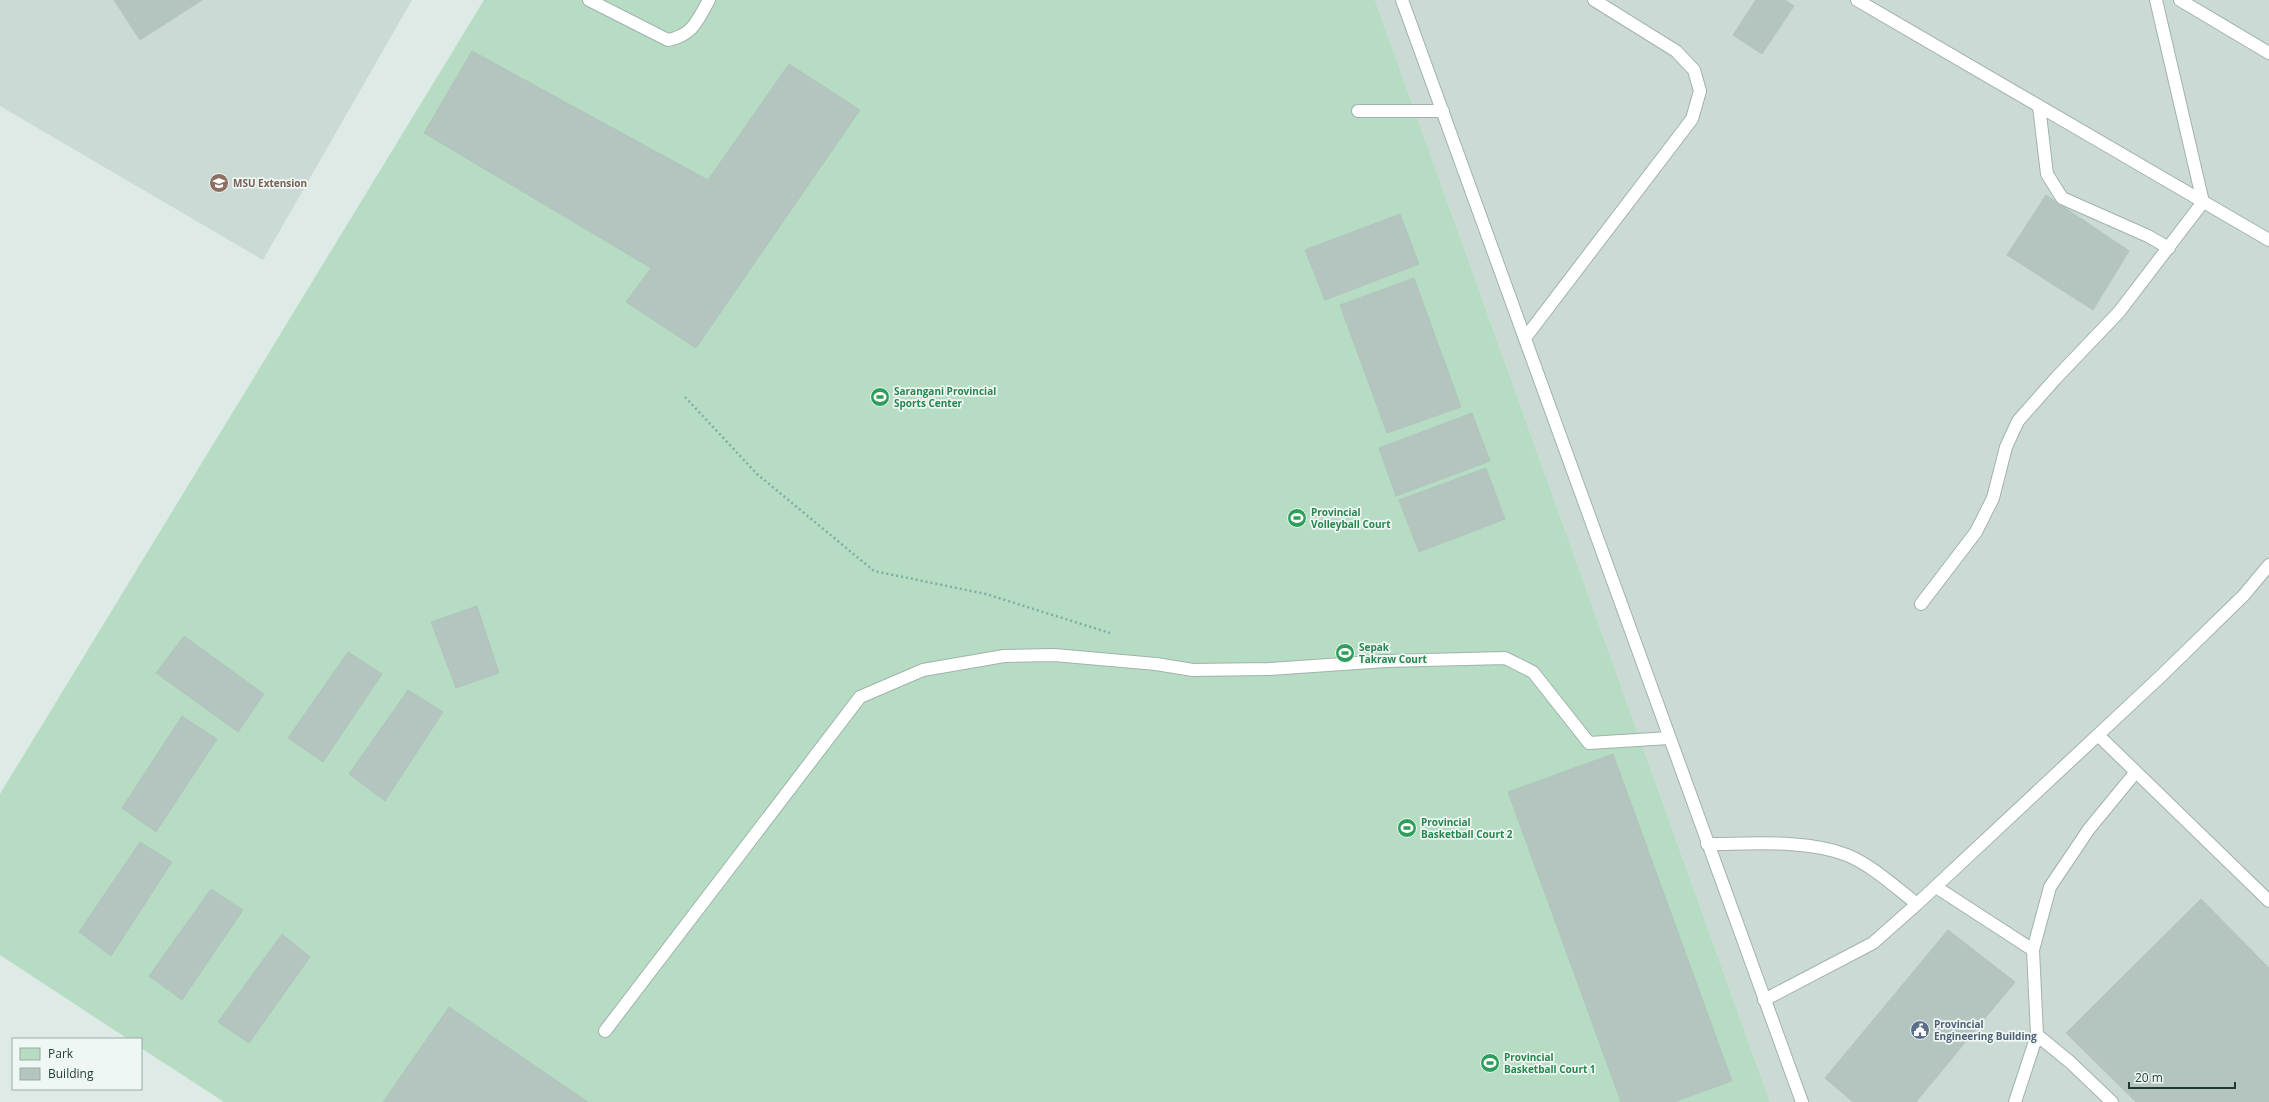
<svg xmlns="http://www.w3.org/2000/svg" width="2269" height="1102" viewBox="0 0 2269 1102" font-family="'Open Sans',sans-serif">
<rect width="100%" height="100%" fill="#deeae6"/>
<path fill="#ccdad5" d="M0 0H412L263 260 0 106Z
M1375 0H2269V1102H1770Z"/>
<path fill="#b6dcc4" d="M484 0H1375L1770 1102H224L141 1048V1039H128L0 955V794Z"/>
<path fill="#b4c5bf" stroke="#b1c4bd" d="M114 0H202L140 40Z
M1756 0H1785L1794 6 1762 54 1733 35Z
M472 51 708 180 789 64 860 110 696 348 626 302 651 268 424 133Z
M2046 195 2129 251 2093 310 2007 255Z
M1400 214 1419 264 1325 300 1305 250Z
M1414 278 1461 407 1387 433 1340 305Z
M1472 413 1490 461 1396 496 1379 448Z
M1486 468 1505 519 1419 552 1399 500Z
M477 606 499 673 456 688 431 622Z
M184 636 264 694 238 732 156 673Z
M348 652 382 674 323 762 288 738Z
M408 690 443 712 385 801 349 774Z
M182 716 217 739 156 832 122 808Z
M1613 754 1732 1081 1674 1102H1621L1508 792Z
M140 842 172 862 111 956 79 932Z
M211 889 243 910 182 1000 149 976Z
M2201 899 2269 968V1102H2136L2066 1033Z
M1948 930 2015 982 1916 1102H1853L1825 1078Z
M282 934 310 957 249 1043 218 1022Z
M449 1007 588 1102H383Z"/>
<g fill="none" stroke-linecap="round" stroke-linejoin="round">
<defs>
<path id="service" d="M589 0 668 40C693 35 697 21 709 0
M1402 0 1802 1102
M1857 0 2269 240
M2180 0 2269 53
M2039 106 2047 174 2062 198 2148 236 2169 248
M1358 111H1443
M1525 338 1692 119 1700 91 1694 70 1676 51 1594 0
M1921 604 1976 532 1993 498 2006 447 2018 421 2056 378 2119 312 2203 202 2156 0
M2098 735 2269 901
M1707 844C1750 844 1807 839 1847 855 1873 866 1895 887 1917 904
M1936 887 2033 950
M1764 1000 1873 943 1917 904 2161 676 2244 595 2269 565
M605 1031 860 697 923 670 1004 656 1054 655 1156 664 1193 670 1269 669 1386 661 1505 658 1533 672 1589 743 1669 738
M2015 1102 2037 1035
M2112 1102 2070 1062 2037 1035 2033 950 2050 887 2089 829 2135 773"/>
</defs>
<use href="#service" stroke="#a1b2ad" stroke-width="14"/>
<path stroke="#7eaea3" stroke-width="2.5" stroke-dasharray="2 3" stroke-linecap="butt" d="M685 397 757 474 874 571 986 594 1110 633"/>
<use href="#service" stroke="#fff" stroke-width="12"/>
</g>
<defs>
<symbol id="school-disc" viewBox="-11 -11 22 22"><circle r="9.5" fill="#8d6e63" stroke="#eef7f3"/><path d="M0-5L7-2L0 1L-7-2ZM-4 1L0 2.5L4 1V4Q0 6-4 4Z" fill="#fff"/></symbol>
<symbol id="stadium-disc" viewBox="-11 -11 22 22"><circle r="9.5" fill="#2e9e5b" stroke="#eef7f3"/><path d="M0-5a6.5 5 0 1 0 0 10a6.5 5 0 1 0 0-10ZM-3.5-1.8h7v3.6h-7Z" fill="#fff"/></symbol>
<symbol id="civic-disc" viewBox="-11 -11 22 22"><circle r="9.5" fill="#5c6f8a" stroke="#eef7f3"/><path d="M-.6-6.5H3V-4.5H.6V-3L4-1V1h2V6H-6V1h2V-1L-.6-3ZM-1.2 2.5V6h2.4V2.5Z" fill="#fff"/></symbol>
</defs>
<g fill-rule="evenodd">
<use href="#school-disc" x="208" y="172" width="22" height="22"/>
<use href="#stadium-disc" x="869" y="386" width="22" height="22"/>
<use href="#stadium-disc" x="1286" y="507" width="22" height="22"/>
<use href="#stadium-disc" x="1334" y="642" width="22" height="22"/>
<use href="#stadium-disc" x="1396" y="817" width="22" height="22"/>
<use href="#civic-disc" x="1909" y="1019" width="22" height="22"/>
<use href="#stadium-disc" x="1479" y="1052" width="22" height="22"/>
</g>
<g text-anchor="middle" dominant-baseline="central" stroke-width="3.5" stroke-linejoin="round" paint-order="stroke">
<g font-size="10" font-weight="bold" fill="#785e54" stroke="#eef7f3" text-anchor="start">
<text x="233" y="183">MSU Extension</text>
</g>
<g font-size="10" font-weight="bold" fill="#27864d" stroke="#eef7f3" text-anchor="start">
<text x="894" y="391">Sarangani Provincial<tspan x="894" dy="12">Sports Center</tspan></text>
<text x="1311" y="512">Provincial<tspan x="1311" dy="12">Volleyball Court</tspan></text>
<text x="1359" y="647">Sepak<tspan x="1359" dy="12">Takraw Court</tspan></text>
<text x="1421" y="822">Provincial<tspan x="1421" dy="12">Basketball Court 2</tspan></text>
<text x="1504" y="1057">Provincial<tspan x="1504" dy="12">Basketball Court 1</tspan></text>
</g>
<g font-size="10" font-weight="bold" fill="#4e5e75" stroke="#eef7f3" text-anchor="start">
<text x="1934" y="1024">Provincial<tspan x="1934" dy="12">Engineering Building</tspan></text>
</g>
</g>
<rect x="12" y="1038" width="130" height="52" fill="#eef7f3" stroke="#9baba7"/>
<rect x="20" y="1048" width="20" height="12" fill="#b6dcc4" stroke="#9baba7"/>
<text x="48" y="1058" font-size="12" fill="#1f3a35">Park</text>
<rect x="20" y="1068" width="20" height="12" fill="#b4c5bf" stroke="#9baba7"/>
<text x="48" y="1078" font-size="12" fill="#1f3a35">Building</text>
<path d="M2129 1082v6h106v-6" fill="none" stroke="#1f3a35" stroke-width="2"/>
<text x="2135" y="1082" font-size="12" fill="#1f3a35" stroke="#eef7f3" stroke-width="3" paint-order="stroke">20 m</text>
</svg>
